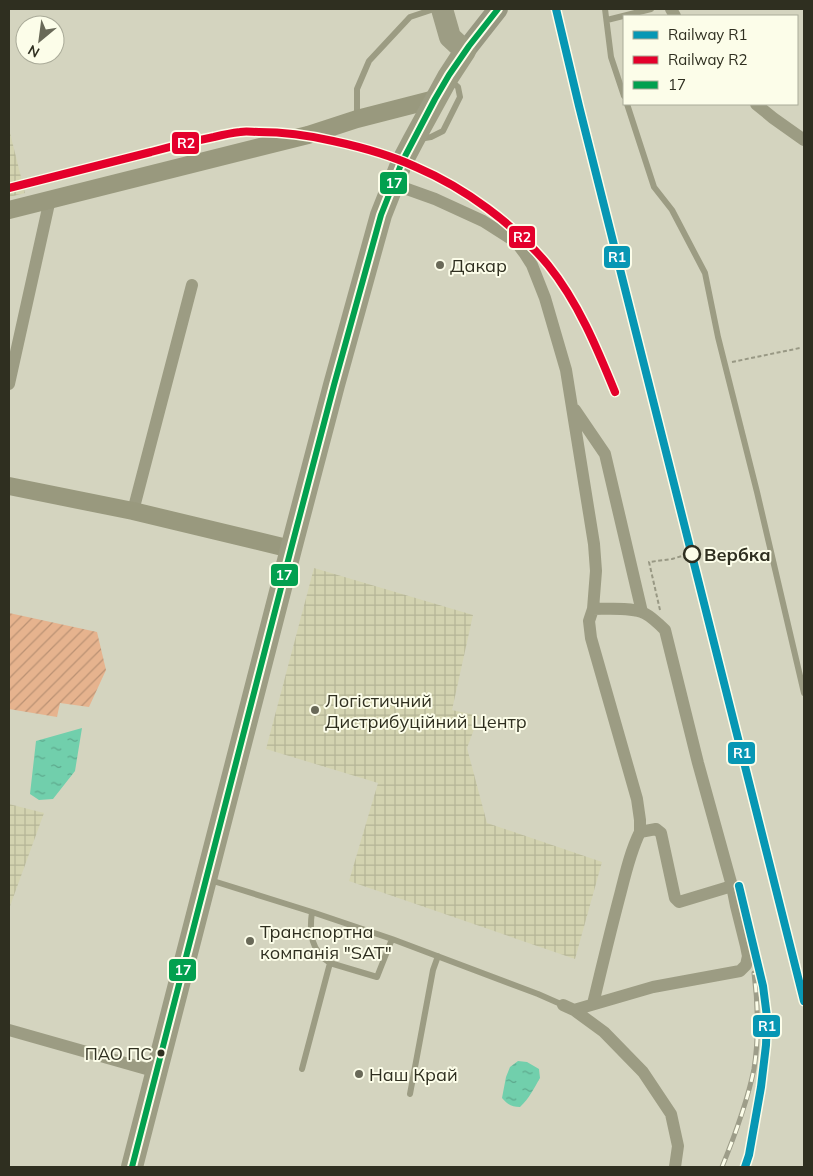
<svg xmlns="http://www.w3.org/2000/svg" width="813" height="1176" viewBox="0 0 813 1176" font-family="Mulish,sans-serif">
<defs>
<pattern id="industrial-grid" width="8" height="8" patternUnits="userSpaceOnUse" patternTransform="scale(1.25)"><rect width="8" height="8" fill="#d3d3b0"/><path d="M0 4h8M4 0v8" fill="none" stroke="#b5b597"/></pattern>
<pattern id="garden-furrows" width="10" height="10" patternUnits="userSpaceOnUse" patternTransform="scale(1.25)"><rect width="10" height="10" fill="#e6b38e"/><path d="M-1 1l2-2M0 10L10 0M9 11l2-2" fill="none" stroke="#bb9274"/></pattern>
<pattern id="water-ripples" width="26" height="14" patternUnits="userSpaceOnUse" patternTransform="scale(1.25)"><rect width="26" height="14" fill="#71cfac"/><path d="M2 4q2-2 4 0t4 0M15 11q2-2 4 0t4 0" fill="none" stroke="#5da88c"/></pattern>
</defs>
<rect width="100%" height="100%" fill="#d4d4bf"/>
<path fill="url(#industrial-grid)" d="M9 129 25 193 9 197Z
M314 568 473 615 452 710 479 716 467 748 487 823 602 862 575 959 349 881 378 783 266 749Z
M9 804 44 813 9 909Z"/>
<path fill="url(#garden-furrows)" d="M9 613 97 632 106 670 89 707 60 703 57 717 9 709Z"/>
<path fill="url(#water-ripples)" d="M82 728 75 771 53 799 39 800 30 794 36 741Z
M518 1061 527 1062 539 1069 540 1078C534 1088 529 1099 520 1107 512 1107 508 1105 502 1098L506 1077 510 1067Z"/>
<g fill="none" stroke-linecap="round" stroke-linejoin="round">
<path stroke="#989884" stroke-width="2" stroke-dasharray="4 2.5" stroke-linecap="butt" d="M732 362 800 348
M660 610 649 562 672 559 685 555"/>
<path stroke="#9c9c83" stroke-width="6" d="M605 9 611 57 624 96
M607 20 651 9
M627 104 654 187 672 210 705 273 718 337 757 492 804 693
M357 117V89L369 61 410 17 434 9
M419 139 431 137 443 131 460 97 458 87 451 81
M210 880 312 912C309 933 311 951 330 963L302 1069
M312 912 392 939 538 994 563 1005
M330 963 377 977 392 939
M410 1094 433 970 438 956"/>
<path stroke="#9c9c83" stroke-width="12" d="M671 9 675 16
M756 104 773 118 804 140
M393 184 435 199 483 221 516 242 525 254 532 265 545 298 566 370 594 544 596 571 593 609 589 621 591 638 637 799 640 820V832L656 829 661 833 675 898 679 902 732 886
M9 384 50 199
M575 410 605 454 642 612
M133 511 192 285
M593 1004C602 966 611 929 621 891 626 871 631 850 640 832
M563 1005 574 1010 653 987 740 971 746 965 748 956 746 946 736 906 732 886 698 763 665 630C659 624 652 617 644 613 631 607 607 609 593 609
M574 1010 604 1032 643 1072 671 1114 678 1146 675 1167
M9 1030 157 1072"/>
<path stroke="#99997e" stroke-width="18" d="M9 210 308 135 357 119 435 99
M9 486 133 511 291 549"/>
<path stroke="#989882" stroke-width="20" d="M465 51 498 9"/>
<path stroke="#9d9d84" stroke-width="22" d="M132 1167 291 549 334 385 381 215 402 162 413 141 448 77 465 51 450 37 442 9"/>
<defs>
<path id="rail" d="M9 188C56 176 104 164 151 152 172 146 193 141 214 137 222 135 231 133 240 132 246 131 252 132 259 132 285 132 307 135 333 141 361 147 390 155 416 167 465 188 514 224 548 265 578 302 597 348 615 392
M739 886 763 986 767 1017 766 1045 761 1087 749 1155 745 1167
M722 1167C735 1135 747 1103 754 1069 759 1037 758 1004 754 973"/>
</defs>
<use href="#rail" stroke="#9d9d89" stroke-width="5"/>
<use href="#rail" stroke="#fcfde9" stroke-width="3" stroke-dasharray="9" stroke-linecap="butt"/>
<defs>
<path id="bus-1" d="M132 1167 291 549 334 385 381 215 402 162 435 99 449 75 469 46 498 9"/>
</defs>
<use href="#bus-1" stroke="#fcfde9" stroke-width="10"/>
<use href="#bus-1" stroke="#02a04f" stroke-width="6"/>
<defs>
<path id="rail-1" d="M556 9 579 106 804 1001
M739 886 763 986 767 1017 766 1045 761 1087 749 1155 745 1167"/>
<path id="rail-2" d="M9 188C56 176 104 164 151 152 172 146 193 141 214 137 222 135 231 133 240 132 246 131 252 132 259 132 285 132 307 135 333 141 361 147 390 155 416 167 465 188 514 224 548 265 578 302 597 348 615 392"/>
</defs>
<use href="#rail-1" stroke="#fcfde9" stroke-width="11"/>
<use href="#rail-2" stroke="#fcfde9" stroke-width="11"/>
<use href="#rail-1" stroke="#0797b4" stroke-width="8"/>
<use href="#rail-2" stroke="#e4002b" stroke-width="8"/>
</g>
<g fill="#696958" stroke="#fcfde9" stroke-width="2">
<circle cx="440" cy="265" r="5"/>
<circle cx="315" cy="710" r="5"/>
<circle cx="250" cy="941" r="5"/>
<circle cx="359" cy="1074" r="5"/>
</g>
<circle fill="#fcfde9" stroke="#2f2f20" stroke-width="2.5" cx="692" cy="554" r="8"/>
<circle fill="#2f2f20" stroke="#fcfde9" stroke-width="2" cx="161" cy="1053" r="4.5"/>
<g text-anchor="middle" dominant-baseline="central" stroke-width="4" stroke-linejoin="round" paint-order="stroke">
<g font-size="17" fill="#2f2f20" stroke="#fcfde9" text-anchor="end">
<text x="152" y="1053">ПАО ПС</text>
</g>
<g font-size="18" fill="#2f2f20" stroke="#fcfde9" text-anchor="start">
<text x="450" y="265">Дакар</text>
<text x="325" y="700">Логістичний<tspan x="325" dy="21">Дистрибуційний Центр</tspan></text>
<text x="260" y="931">Транспортна<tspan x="260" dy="21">компанія "SAT"</tspan></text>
<text x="369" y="1074">Наш Край</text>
</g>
<g font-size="18" font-weight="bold" fill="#2f2f20" stroke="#fcfde9" text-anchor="start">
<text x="704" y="554">Вербка</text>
</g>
</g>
<g stroke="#fcfde9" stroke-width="2">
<rect x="171" y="131" width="29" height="24" rx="5" fill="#e4002b"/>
<rect x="379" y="171" width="29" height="24" rx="5" fill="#02a04f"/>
<rect x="508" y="225" width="28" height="24" rx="5" fill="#e4002b"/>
<rect x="603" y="245" width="28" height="24" rx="5" fill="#0797b4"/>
<rect x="270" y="563" width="29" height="24" rx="5" fill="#02a04f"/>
<rect x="727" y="741" width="29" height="24" rx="5" fill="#0797b4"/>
<rect x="168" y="958" width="29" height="24" rx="5" fill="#02a04f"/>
<rect x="752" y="1014" width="29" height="24" rx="5" fill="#0797b4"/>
</g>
<g font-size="14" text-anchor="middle" font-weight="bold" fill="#fff">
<text x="186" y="148">R2</text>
<text x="394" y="188">17</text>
<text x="522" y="242">R2</text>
<text x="617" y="262">R1</text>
<text x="284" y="580">17</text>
<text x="742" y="758">R1</text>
<text x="183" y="975">17</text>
<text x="767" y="1031">R1</text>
</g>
<rect width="813" height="1176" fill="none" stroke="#2f2f20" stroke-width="20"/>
<rect x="623" y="15" width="175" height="90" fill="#fcfde9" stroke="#aaab99"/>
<rect x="633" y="31" width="25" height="8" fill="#0797b4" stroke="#aaab99"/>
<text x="668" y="40" font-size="15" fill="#2f2f20">Railway R1</text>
<rect x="633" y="56" width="25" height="8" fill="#e4002b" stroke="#aaab99"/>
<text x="668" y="65" font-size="15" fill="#2f2f20">Railway R2</text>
<rect x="633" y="81" width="25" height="8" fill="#02a04f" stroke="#aaab99"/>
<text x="668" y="90" font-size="15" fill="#2f2f20">17</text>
<g transform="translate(40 40) rotate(209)"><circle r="24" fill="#fcfde9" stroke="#aaab99"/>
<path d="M0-4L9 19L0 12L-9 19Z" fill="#696958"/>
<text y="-8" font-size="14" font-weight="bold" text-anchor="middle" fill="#2f2f20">N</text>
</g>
</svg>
